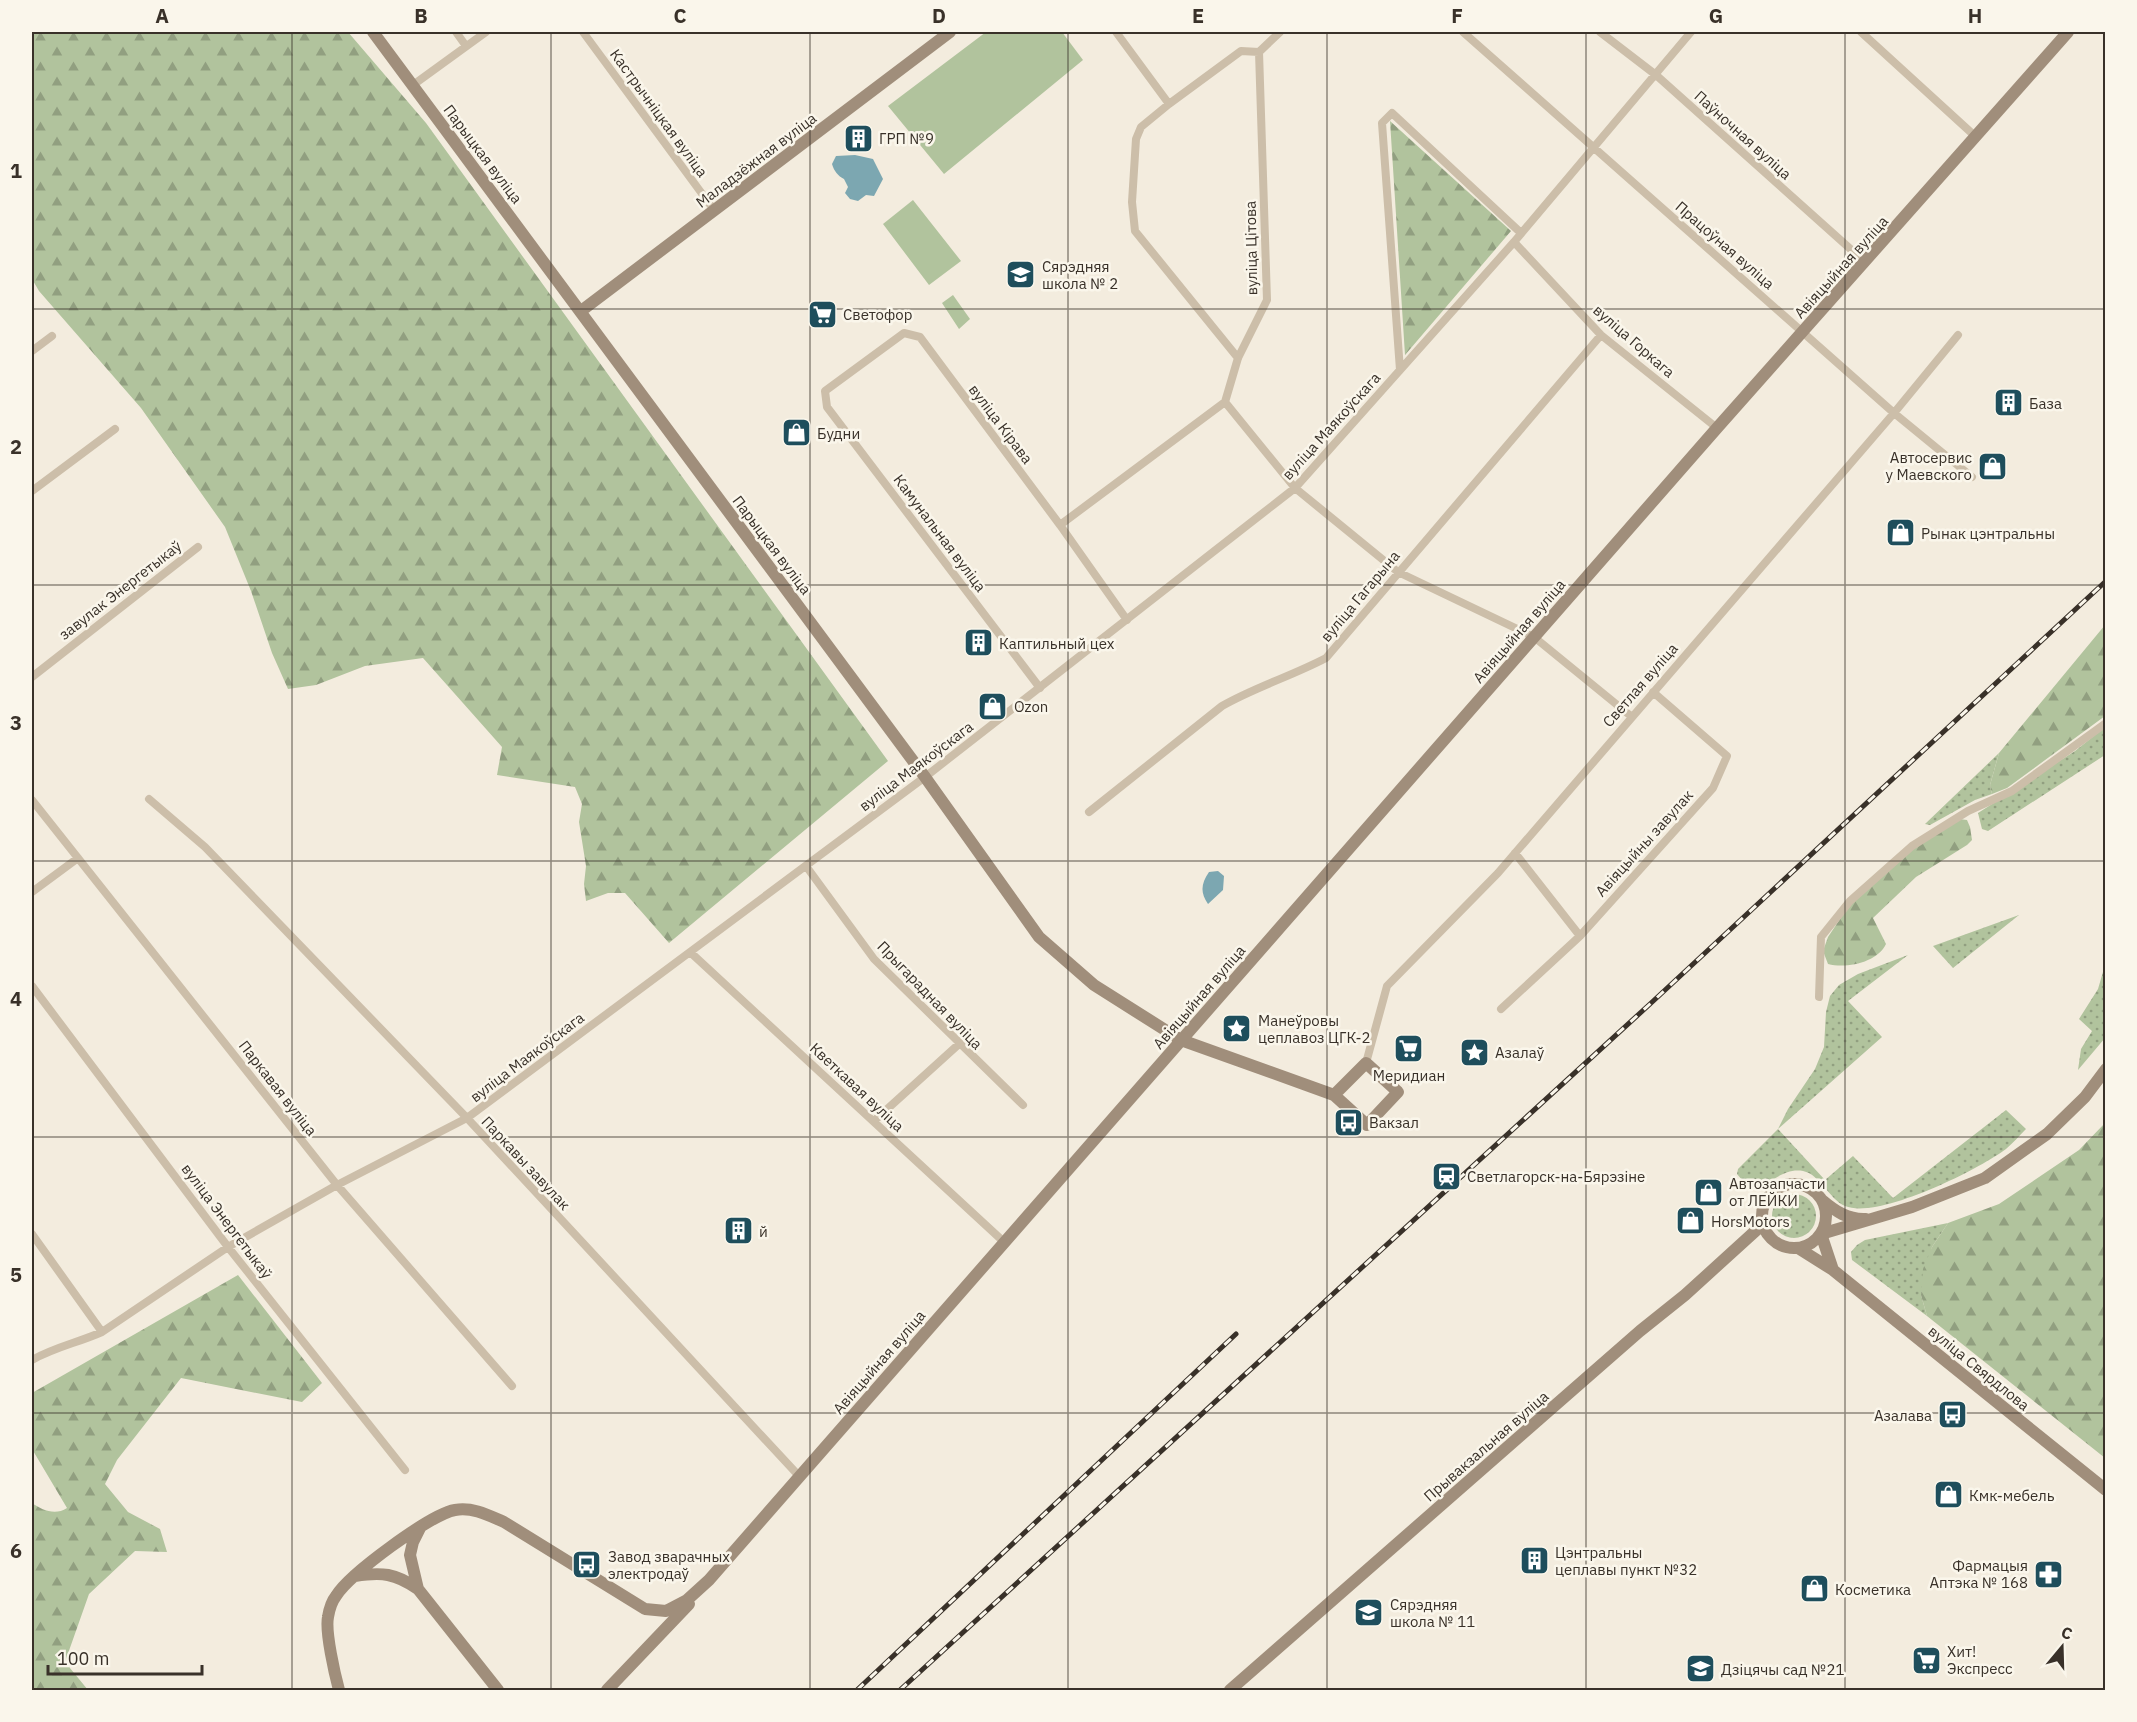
<svg xmlns="http://www.w3.org/2000/svg" width="2137" height="1722" viewBox="0 0 2137 1722" font-family="'IBM Plex Sans',sans-serif">
<defs>
<pattern id="grass-dots" width="8" height="8" patternUnits="userSpaceOnUse" patternTransform="scale(1.5)"><rect width="8" height="8" fill="#b1c39d"/><path d="M2 2h.1M6 6h.1" fill="none" stroke="#919f80" stroke-width="1.8" stroke-linecap="round"/></pattern>
<pattern id="forest-firs" width="22" height="20" patternUnits="userSpaceOnUse" patternTransform="scale(1.5)"><rect width="22" height="20" fill="#b1c39d"/><path d="M5 1l3.5 6h-7zM16 11l3.5 6h-7z" fill="#919f80"/></pattern>
</defs>
<rect width="100%" height="100%" fill="#f3ecde"/>
<path fill="url(#grass-dots)" d="M2105 727V755L1988 831 1982 829 1978 813 2075 751Z
M1999 753 1990 785 1992 794 1975 800 1930 825 1925 824Z
M2019 915 1953 968 1933 946Z
M1908 955 1848 1001 1882 1037 1778 1129 1825 1180 1853 1156 1893 1198 2006 1110 2026 1129C2019 1136 2013 1143 2006 1149 1978 1170 1878 1220 1845 1206 1829 1199 1821 1175 1803 1171 1780 1167 1768 1190 1748 1187L1737 1174 1738 1169 1778 1129 1788 1109 1815 1069 1824 1047 1826 1012 1830 996 1839 985 1858 974Z
M2105 965V1038L2078 1070 2081 1049 2092 1031 2079 1019 2098 989Z
M1772 1216a22 22 0 1 1 44 0a22 22 0 1 1-44 0Z
M1948 1223 1932 1247 1921 1295 1927 1316 1852 1260 1851 1252 1857 1245 1865 1240Z"/>
<path fill="url(#forest-firs)" d="M32 32H348L426 123 888 761 669 943 625 893H608L586 901 584 884 586 866 579 822 582 804 575 787 497 775 502 747 423 658 365 666 316 685 288 689 272 653 251 591 225 527 141 408 39 291 32 279Z
M1390 121 1511 231 1405 355Z
M2105 625V716L2007 788 1992 794 1990 785 1999 753Z
M1959 819 1967 820 1970 827 1972 840 1967 845 1916 877 1873 918 1886 944C1878 962 1847 969 1828 964L1823 951 1828 937 1848 907 1911 849Z
M2105 1123V1458L1927 1316 1921 1295 1923 1269 1932 1247 1948 1223 1999 1204 2079 1150Z
M238 1275 322 1383 302 1402 181 1378 117 1460 105 1484 128 1512 160 1529 167 1552 135 1551 89 1594 65 1662 88 1690H32V1503C42 1510 55 1516 67 1508L32 1449V1393Z"/>
<path fill="#b1c39d" d="M986 32H1062L1083 60 944 174 888 106Z
M913 200 961 261 929 285 883 224Z
M953 295 970 319 959 329 942 303Z"/>
<path fill="#7ca7b1" d="M855 155 873 159 883 179 874 196 866 195 858 201 850 199 845 193 848 187 844 179C838 176 834 171 832 164L836 156Z
M1218 871 1224 876 1223 890 1208 904C1200 892 1201 884 1209 872Z"/>
<g fill="none" stroke-linecap="round" stroke-linejoin="round">
<path stroke="#ccbea9" stroke-width="8" d="M456 32 466 46
M583 32 714 210
M1116 32 1169 104
M1463 32 1894 413 1972 477
M1600 32 1656 75 1865 262
M1861 32 1976 137
M413 85 486 32
M1514 242 1601 335 1717 428
M32 351 52 336
M1238 358 1135 231 1132 202 1136 139 1141 127 1169 104 1241 51 1259 52
M1400 370 1382 123 1392 113 1521 233
M1225 402 1295 488 1398 572 1534 637 1632 717
M32 491 115 429
M1060 525 1225 402 1238 358 1267 300 1259 52 1280 32
M32 677 198 547
M1040 688 827 407 825 391 904 333 920 337 1060 525 1127 620
M149 799 205 847 467 1118 799 1476
M32 800 337 1185 512 1386
M1089 812 1222 706C1255 687 1292 676 1326 658L1601 335
M1515 853 1580 936
M806 866 874 959 1023 1105
M32 892 78 858
M690 952 1004 1242
M32 986 228 1247 405 1470
M1819 997 1821 937 1850 901 1912 846 1968 811 2012 791 2106 723
M1501 1009 1580 936 1713 788 1727 756 1653 692
M1366 1063 1387 986 1498 873 1894 413 1958 335
M874 1121 959 1044
M32 1234 102 1332
M32 1360C55 1347 77 1343 102 1332L228 1247 337 1185 467 1118 925 777 1295 488 1514 242 1691 32"/>
<path stroke="#a08e7b" stroke-width="12" d="M373 32 925 777 1039 937 1094 985 1181 1040 1334 1095 1367 1125 1398 1092 1366 1063 1334 1095
M581 311 950 32
M1762 1216a32 32 0 1 1 64 0a32 32 0 1 1-64 0Z
M1822 1200C1835 1211 1848 1220 1866 1219
M1798 1248 1833 1270 2106 1490
M1833 1270 1821 1234 1912 1207 1985 1178 2047 1134 2085 1097 2106 1069
M420 1528 413 1542 410 1555 418 1589 498 1690
M355 1576C382 1572 395 1573 418 1589
M339 1690C335 1675 325 1632 328 1617 329 1611 332 1601 336 1596 349 1574 431 1514 455 1510 473 1507 488 1515 504 1522L645 1609 666 1611 687 1600 709 1580 1717 428 2068 32
M607 1690 689 1604
M1230 1690 1640 1331 1685 1295 1762 1225"/>
<defs>
<path id="rail" d="M857 1690 1236 1334
M900 1690 1650 1004 2106 581"/>
</defs>
<use href="#rail" stroke="#393129" stroke-width="5"/>
<use href="#rail" stroke="#faf6eb" stroke-width="3" stroke-dasharray="9" stroke-linecap="butt"/>
</g>
<path fill="none" stroke="#393129" stroke-width="1.5" stroke-opacity="0.55" d="M292 32V1690M551 32V1690M810 32V1690M1068 32V1690M1327 32V1690M1586 32V1690M1845 32V1690M32 309H2106M32 585H2106M32 861H2106M32 1137H2106M32 1413H2106"/>
<defs>
<symbol id="building-square" viewBox="-11 -11 22 22"><rect x="-9" y="-9" width="18" height="18" rx="4" fill="#1e4e5c" stroke="#faf6eb"/><path d="M-4-6H4V6H1V3H-1V6H-4ZM-2.5-4.3h1.7v1.8h-1.7ZM.8-4.3h1.7v1.8H.8ZM-2.5-1h1.7V.8h-1.7ZM.8-1h1.7V.8H.8Z" fill="#fff"/></symbol>
<symbol id="school-square" viewBox="-11 -11 22 22"><rect x="-9" y="-9" width="18" height="18" rx="4" fill="#1e4e5c" stroke="#faf6eb"/><path d="M0-5L7-2L0 1L-7-2ZM-4 1L0 2.5L4 1V4Q0 6-4 4Z" fill="#fff"/></symbol>
<symbol id="supermarket-square" viewBox="-11 -11 22 22"><rect x="-9" y="-9" width="18" height="18" rx="4" fill="#1e4e5c" stroke="#faf6eb"/><path d="M-6-5.5h2.5l.6 2H6L4.5 2H-2.5L-4.4-4H-6ZM-1.5 3.2a1.3 1.3 0 1 0 .1 0ZM3 3.2a1.3 1.3 0 1 0 .1 0Z" fill="#fff"/></symbol>
<symbol id="shop-square" viewBox="-11 -11 22 22"><rect x="-9" y="-9" width="18" height="18" rx="4" fill="#1e4e5c" stroke="#faf6eb"/><path d="M-5-2.5h2.3a2.7 3.5 0 0 1 5.4 0H5L5.5 6h-11ZM-1.5-2.5h3a1.5 2.3 0 0 0-3 0Z" fill="#fff"/></symbol>
<symbol id="sight-square" viewBox="-11 -11 22 22"><rect x="-9" y="-9" width="18" height="18" rx="4" fill="#1e4e5c" stroke="#faf6eb"/><path d="M0-6L1.8-2.2L6-1.7L2.9 1.2L3.7 5.4L0 3.3L-3.7 5.4L-2.9 1.2L-6-1.7L-1.8-2.2Z" fill="#fff"/></symbol>
<symbol id="bus-square" viewBox="-11 -11 22 22"><rect x="-9" y="-9" width="18" height="18" rx="4" fill="#1e4e5c" stroke="#faf6eb"/><path d="M-5-6H5V4H4V6H2V4H-2V6H-4V4H-5ZM-3.5-4V0h7V-4ZM-3.5 1.2v1.5H-2V1.2ZM2 1.2v1.5H3.5V1.2Z" fill="#fff"/></symbol>
<symbol id="station-square" viewBox="-11 -11 22 22"><rect x="-9" y="-9" width="18" height="18" rx="4" fill="#1e4e5c" stroke="#faf6eb"/><path d="M-3-6H3Q5-6 5-4V2Q5 4 3 4L4.5 6H3L1.5 4h-3L-3 6H-4.5L-3 4Q-5 4-5 2V-4Q-5-6-3-6ZM-3.5-4v3h7v-3ZM-3.5 1v1.5H-2V1ZM2 1v1.5H3.5V1Z" fill="#fff"/></symbol>
<symbol id="pharmacy-square" viewBox="-11 -11 22 22"><rect x="-9" y="-9" width="18" height="18" rx="4" fill="#1e4e5c" stroke="#faf6eb"/><path d="M-2-6h4v4h4v4h-4v4h-4v-4h-4v-4h4Z" fill="#fff"/></symbol>
</defs>
<g fill-rule="evenodd">
<use href="#building-square" x="842" y="122" width="33" height="33"/>
<use href="#school-square" x="1004" y="258" width="33" height="33"/>
<use href="#supermarket-square" x="806" y="298" width="33" height="33"/>
<use href="#building-square" x="1992" y="386" width="33" height="33"/>
<use href="#shop-square" x="780" y="416" width="33" height="33"/>
<use href="#shop-square" x="1976" y="450" width="33" height="33"/>
<use href="#shop-square" x="1884" y="516" width="33" height="33"/>
<use href="#building-square" x="962" y="626" width="33" height="33"/>
<use href="#shop-square" x="976" y="690" width="33" height="33"/>
<use href="#sight-square" x="1220" y="1012" width="33" height="33"/>
<use href="#supermarket-square" x="1392" y="1032" width="33" height="33"/>
<use href="#sight-square" x="1458" y="1036" width="33" height="33"/>
<use href="#bus-square" x="1332" y="1106" width="33" height="33"/>
<use href="#station-square" x="1430" y="1160" width="33" height="33"/>
<use href="#shop-square" x="1692" y="1176" width="33" height="33"/>
<use href="#shop-square" x="1674" y="1204" width="33" height="33"/>
<use href="#building-square" x="722" y="1214" width="33" height="33"/>
<use href="#bus-square" x="1936" y="1398" width="33" height="33"/>
<use href="#shop-square" x="1932" y="1478" width="33" height="33"/>
<use href="#building-square" x="1518" y="1544" width="33" height="33"/>
<use href="#bus-square" x="570" y="1548" width="33" height="33"/>
<use href="#pharmacy-square" x="2032" y="1558" width="33" height="33"/>
<use href="#shop-square" x="1798" y="1572" width="33" height="33"/>
<use href="#school-square" x="1352" y="1596" width="33" height="33"/>
<use href="#supermarket-square" x="1910" y="1644" width="33" height="33"/>
<use href="#school-square" x="1684" y="1652" width="33" height="33"/>
</g>
<g text-anchor="middle" dominant-baseline="central" stroke-width="5" stroke-linejoin="round" paint-order="stroke">
<g font-size="15" fill="#393129" stroke="#faf6eb">
<text transform="translate(659 113) rotate(54)">Кастрычніцкая вуліца</text>
<text transform="translate(1743 135) rotate(42)">Паўночная вуліца</text>
<text transform="translate(483 154) rotate(53)">Парыцкая вуліца</text>
<text transform="translate(756 160) rotate(-37)">Маладзёжная вуліца</text>
<text transform="translate(1725 245) rotate(41)">Працоўная вуліца</text>
<text transform="translate(1251 248) rotate(-91)">вуліца Цітова</text>
<text transform="translate(1841 267) rotate(-48)">Авіяцыйная вуліца</text>
<text transform="translate(1634 341) rotate(41)">вуліца Горкага</text>
<text transform="translate(1001 424) rotate(53)">вуліца Кірава</text>
<text transform="translate(1331 426) rotate(-48)">вуліца Маякоўскага</text>
<text transform="translate(940 533) rotate(53)">Камунальная вуліца</text>
<text transform="translate(772 545) rotate(53)">Парыцкая вуліца</text>
<text transform="translate(120 590) rotate(-38)">завулак Энергетыкаў</text>
<text transform="translate(1360 596) rotate(-50)">вуліца Гагарына</text>
<text transform="translate(1519 631) rotate(-49)">Авіяцыйная вуліца</text>
<text transform="translate(1640 685) rotate(-49)">Светлая вуліца</text>
<text transform="translate(916 766) rotate(-37)">вуліца Маякоўскага</text>
<text transform="translate(1644 843) rotate(-48)">Авіяцыйны завулак</text>
<text transform="translate(930 995) rotate(46)">Прыгарадная вуліца</text>
<text transform="translate(1199 997) rotate(-49)">Авіяцыйная вуліца</text>
<text transform="translate(527 1057) rotate(-37)">вуліца Маякоўскага</text>
<text transform="translate(857 1087) rotate(43)">Кветкавая вуліца</text>
<text transform="translate(278 1088) rotate(52)">Паркавая вуліца</text>
<text transform="translate(526 1163) rotate(47)">Паркавы завулак</text>
<text transform="translate(227 1221) rotate(53)">вуліца Энергетыкаў</text>
<text transform="translate(879 1362) rotate(-49)">Авіяцыйная вуліца</text>
<text transform="translate(1979 1368) rotate(39)">вуліца Свярдлова</text>
<text transform="translate(1486 1446) rotate(-41)">Прывакзальная вуліца</text>
</g>
<g font-size="15" fill="#393129" stroke="#faf6eb" text-anchor="start">
<text x="879" y="138">ГРП №9</text>
<text x="1042" y="266">Сярэдняя<tspan x="1042" dy="17">школа № 2</tspan></text>
<text x="843" y="314">Светофор</text>
<text x="2029" y="403">База</text>
<text x="817" y="433">Будни</text>
<text x="1972" y="457" text-anchor="end">Автосервис<tspan x="1972" dy="17">у Маевского</tspan></text>
<text x="1921" y="533">Рынак цэнтральны</text>
<text x="999" y="643">Каптильный цех</text>
<text x="1014" y="706">Ozon</text>
<text x="1258" y="1020">Манеўровы<tspan x="1258" dy="17">цеплавоз ЦГК-2</tspan></text>
<text x="1495" y="1052">Азалаў</text>
<text x="1409" y="1075" text-anchor="middle">Меридиан</text>
<text x="1369" y="1122">Вакзал</text>
<text x="1467" y="1176">Светлагорск-на-Бярэзіне</text>
<text x="1729" y="1183">Автозапчасти<tspan x="1729" dy="17">от ЛЕЙКИ</tspan></text>
<text x="1711" y="1221">HorsMotors</text>
<text x="759" y="1231">й</text>
<text x="1932" y="1415" text-anchor="end">Азалава</text>
<text x="1969" y="1495">Кмк-мебель</text>
<text x="1555" y="1552">Цэнтральны<tspan x="1555" dy="17">цеплавы пункт №32</tspan></text>
<text x="608" y="1556">Завод зварачных<tspan x="608" dy="17">электродаў</tspan></text>
<text x="2028" y="1565" text-anchor="end">Фармацыя<tspan x="2028" dy="17">Аптэка № 168</tspan></text>
<text x="1835" y="1589">Косметика</text>
<text x="1390" y="1604">Сярэдняя<tspan x="1390" dy="17">школа № 11</tspan></text>
<text x="1947" y="1651">Хит!<tspan x="1947" dy="17">Экспресс</tspan></text>
<text x="1721" y="1669">Дзіцячы сад №21</text>
</g>
</g>
<rect width="2137" height="1722" fill="none" stroke="#faf6eb" stroke-width="66"/>
<g transform="translate(2062 1647) rotate(19)" stroke="#faf6eb" stroke-width="4.5" paint-order="stroke">
<path d="M0-4.5L10 22L0 15L-10 22Z" fill="#393129"/>
<text y="-9" font-size="16" font-weight="bold" text-anchor="middle" fill="#393129">С</text>
</g>
<path d="M48 1665v9h154v-9" fill="none" stroke="#393129" stroke-width="3"/>
<text x="57" y="1665" font-size="18" fill="#393129" stroke="#faf6eb" stroke-width="4.5" paint-order="stroke">100 m</text>
<rect x="33" y="33" width="2071" height="1656" fill="none" stroke="#393129" stroke-width="2"/>
<g font-size="20" text-anchor="middle" font-weight="bold" fill="#393129">
<text x="162" y="23">A</text>
<text x="421" y="23">B</text>
<text x="680" y="23">C</text>
<text x="939" y="23">D</text>
<text x="1198" y="23">E</text>
<text x="1457" y="23">F</text>
<text x="1716" y="23">G</text>
<text x="1975" y="23">H</text>
<text x="16" y="178">1</text>
<text x="16" y="454">2</text>
<text x="16" y="730">3</text>
<text x="16" y="1006">4</text>
<text x="16" y="1282">5</text>
<text x="16" y="1558">6</text>
</g>
</svg>
